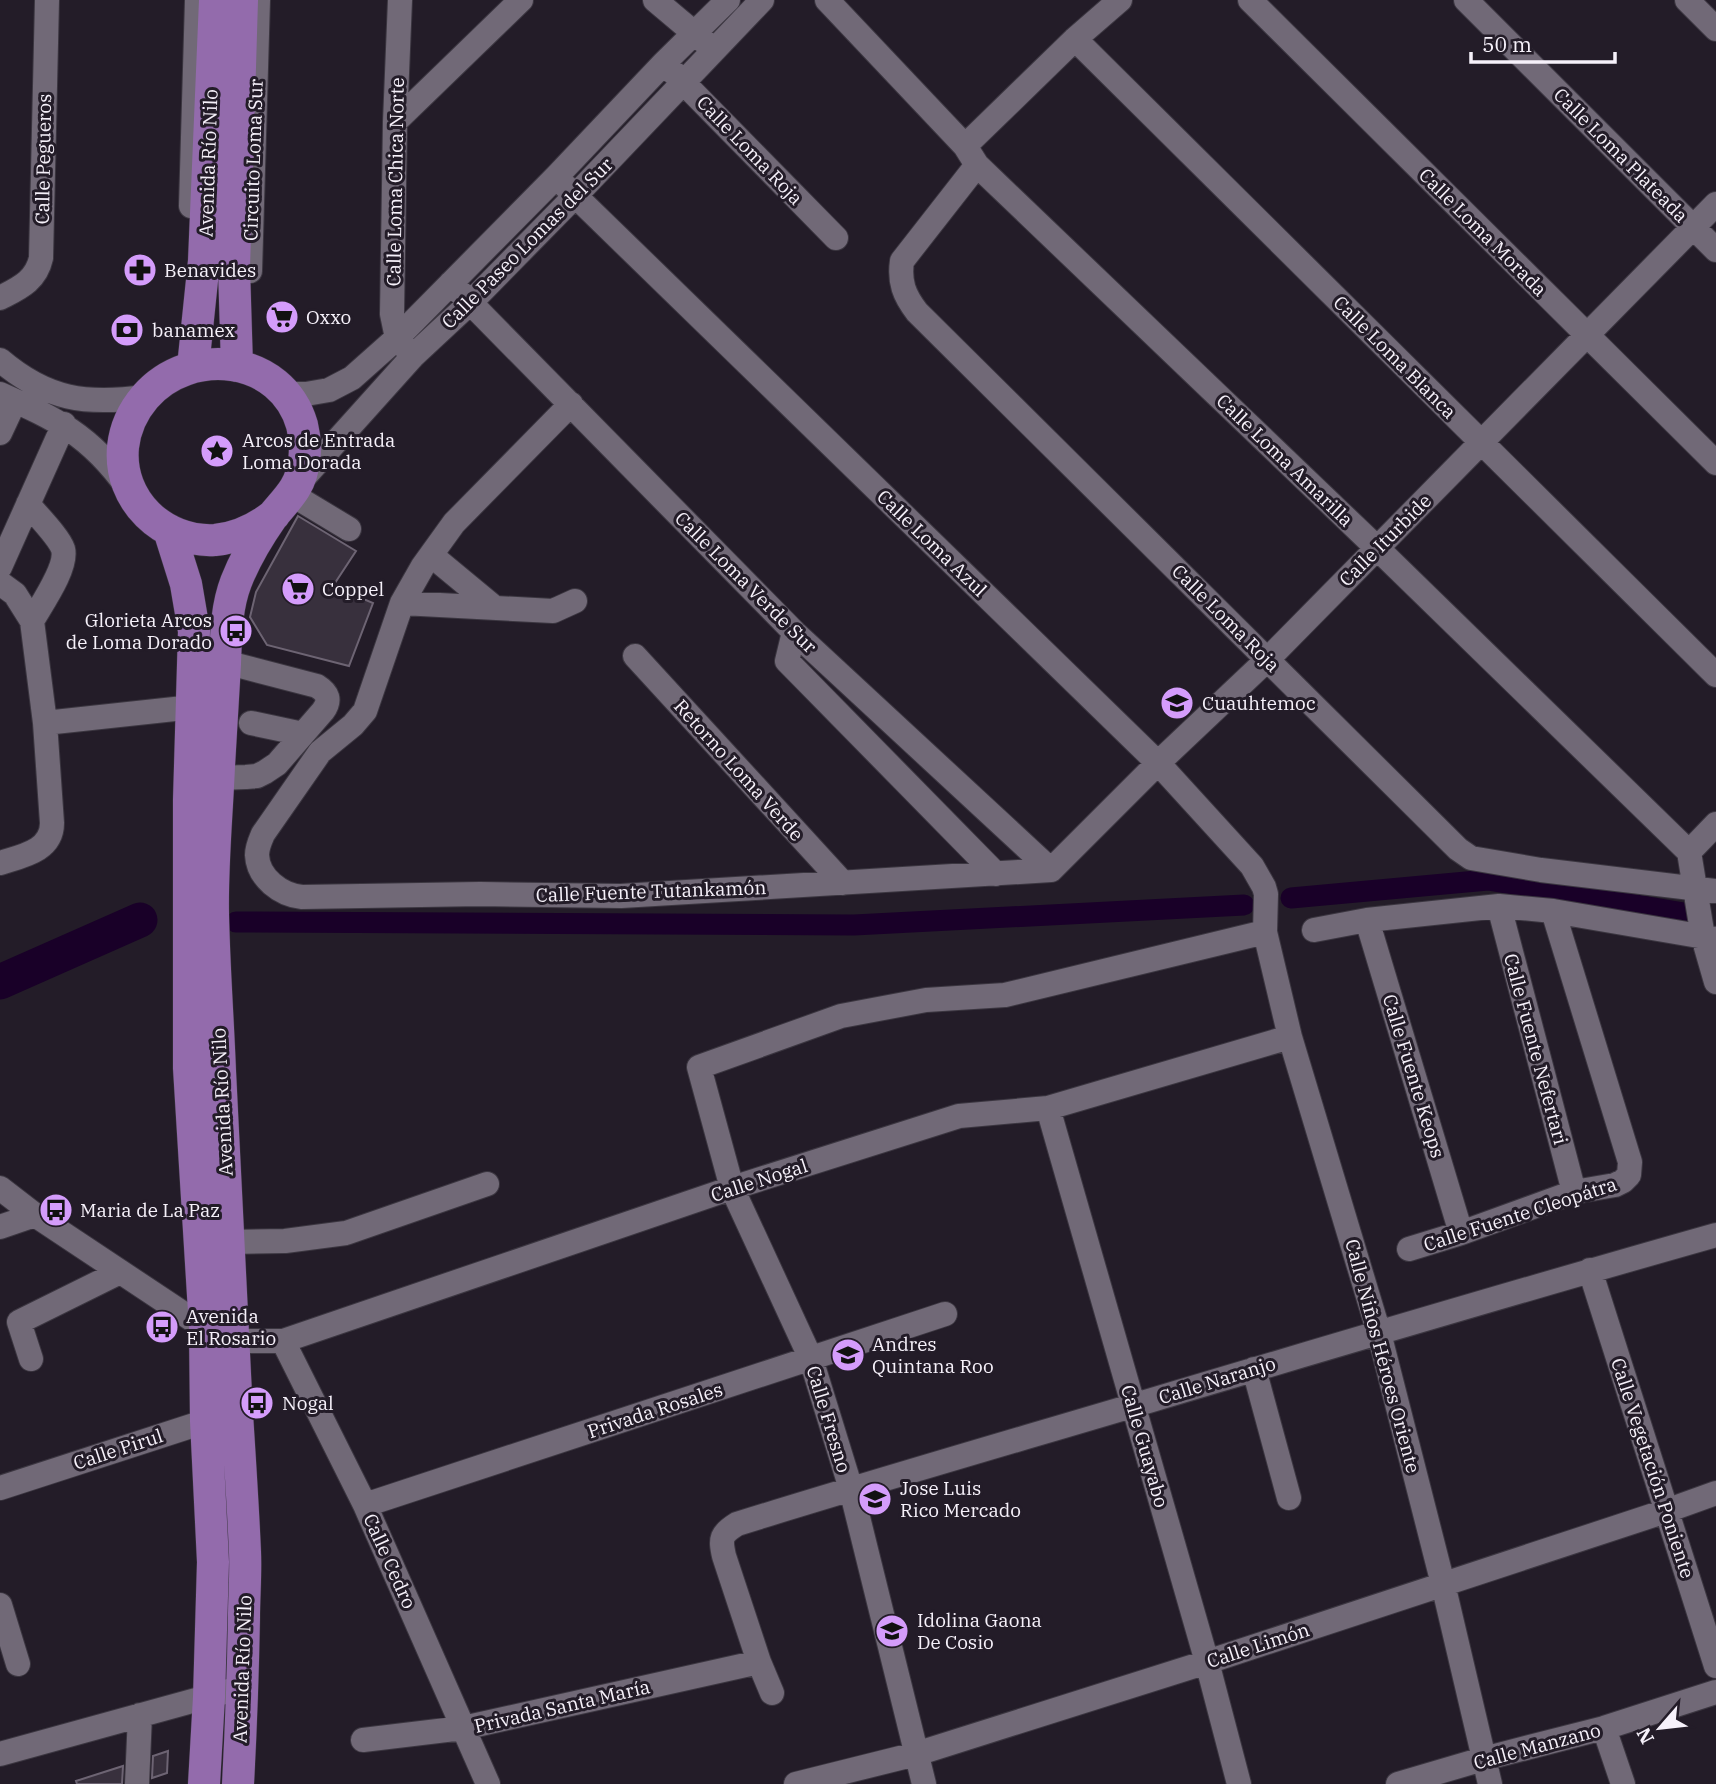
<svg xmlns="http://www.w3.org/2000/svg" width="1716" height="1784" viewBox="0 0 1716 1784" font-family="'IBM Plex Serif',serif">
<rect width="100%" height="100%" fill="#231c28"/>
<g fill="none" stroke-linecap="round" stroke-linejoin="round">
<path stroke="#190028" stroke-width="21" d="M1291 898 1488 880 1684 913
M236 922 854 925 1244 905"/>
<path stroke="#190028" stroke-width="35" d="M0 982 140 920"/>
</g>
<path fill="#38303d" stroke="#6d6473" stroke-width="2" d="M298 516 356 551 333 586 373 603 349 666 267 645 250 617 256 592Z
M168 1751 167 1773 152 1778 153 1756Z
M123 1766 122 1784H77L76 1781Z"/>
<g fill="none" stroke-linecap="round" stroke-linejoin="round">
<defs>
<path id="minor" d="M400 0 395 122 392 314 397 338 404 346
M655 0 706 43
M827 0 965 146 977 165 1377 548 1689 852 1703 937 1716 982
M1250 0 1716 463
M1466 0 1716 250
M1687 0 1716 29
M1075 39 1716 675
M672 71 836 238
M395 122 521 0
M965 146 1075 39 1120 0
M977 165 902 261C899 282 904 295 917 312L1458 849 1471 858 1541 870 1716 891
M556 177 1158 763 1252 866 1264 887 1266 894 1265 932 1290 1037 1379 1333 1443 1584 1490 1784
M191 206 197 0
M250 271 258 0
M451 283 794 632 1051 870
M0 298C19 288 36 281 41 258L47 0
M0 360C47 400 86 405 145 397
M0 394C56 419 90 435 127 487
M286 394H306L329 390 352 378 397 338 556 177 664 63 728 0
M571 404 454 523 423 566 402 603 365 711 353 725 320 752 263 834C260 841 257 847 257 855 258 878 281 895 302 897L480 894 621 896 1051 870
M0 433 15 401
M298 484 413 356 471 302 576 195 762 0
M291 494 349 529
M28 504C37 515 59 537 63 549 68 567 41 605 32 621
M431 555 495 608
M0 567 64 424
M0 583 15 594 32 621 45 723 52 823C52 851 22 856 0 863
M402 603 553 611 575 601
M794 632 787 661 996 874
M635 656 843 883
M45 723 193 707
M251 723 303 734
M219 778 246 777 257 776 265 772 277 764 323 711C331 700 328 693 317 686L225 662
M1689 852 1716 824
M1051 870 1158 763 1268 659 1716 204
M1499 906 1574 1192
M1367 920 1461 1233
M1314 930 1367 920 1499 906 1553 911 1716 939
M1048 1108 1207 1662 1239 1784
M0 1188 35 1215 205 1328 234 1341H283L732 1188 959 1116 1048 1108 1290 1037
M0 1227 35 1215
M229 1242 285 1241 346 1233 487 1184
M1409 1249 1461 1233 1574 1192 1615 1185 1623 1181 1629 1175 1630 1162 1553 911
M1590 1270 1716 1666
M283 1341 365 1505 488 1784
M31 1359 19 1322 120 1272
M1254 1369 1289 1498
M0 1488 222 1416
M365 1505 945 1314
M0 1605 18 1664
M772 1693 759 1662 724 1556C720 1538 721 1534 737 1524 875 1481 1014 1441 1152 1400 1340 1344 1528 1288 1716 1235
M1604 1728 1623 1784
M363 1740 463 1728 759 1662
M0 1754 243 1687
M137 1784 140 1715
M796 1784 916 1754 1207 1662 1666 1511 1716 1493
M924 1784 851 1489 811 1359 732 1188 699 1067 841 1016 926 1000 1005 995 1265 932
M1398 1784 1483 1759 1604 1728 1716 1692"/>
<path id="major" d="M237 366 234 268 242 0
M193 367 204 261 215 0
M169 530 186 584 194 631 189 800V1068L205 1328 206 1421 213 1562 209 1697 204 1784
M238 1784C241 1728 243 1673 244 1617 244 1596 246 1574 245 1552 243 1506 240 1460 237 1414 231 1300 226 1185 220 1071 218 1019 214 966 213 914 212 866 217 814 219 766 221 732 223 698 225 664 226 636 226 608 236 582 245 559 258 537 272 517 279 508 289 498 295 488 306 470 307 445 302 425 282 355 190 345 145 397 133 411 125 429 123 447 118 500 163 543 215 540 237 538 256 529 274 515"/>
</defs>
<use href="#minor" stroke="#3b3640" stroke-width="26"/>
<use href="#major" stroke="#3b3640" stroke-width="33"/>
<use href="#minor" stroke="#716977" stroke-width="24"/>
<use href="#major" stroke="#936bac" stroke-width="32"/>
</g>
<defs>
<symbol id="pharmacy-disc" viewBox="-11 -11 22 22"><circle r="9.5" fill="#d49cfb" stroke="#231c28"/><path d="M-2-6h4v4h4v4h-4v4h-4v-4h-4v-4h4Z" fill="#111"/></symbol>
<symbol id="supermarket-disc" viewBox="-11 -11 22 22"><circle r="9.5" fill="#d49cfb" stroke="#231c28"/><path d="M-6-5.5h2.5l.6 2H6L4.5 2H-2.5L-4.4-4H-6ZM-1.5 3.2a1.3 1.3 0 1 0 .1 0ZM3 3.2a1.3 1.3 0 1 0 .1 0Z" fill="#111"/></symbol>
<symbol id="bank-disc" viewBox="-11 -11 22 22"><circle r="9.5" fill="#d49cfb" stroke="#231c28"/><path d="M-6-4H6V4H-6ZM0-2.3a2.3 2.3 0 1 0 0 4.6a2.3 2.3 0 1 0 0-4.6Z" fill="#111"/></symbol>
<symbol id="sight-disc" viewBox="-11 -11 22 22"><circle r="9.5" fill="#d49cfb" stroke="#231c28"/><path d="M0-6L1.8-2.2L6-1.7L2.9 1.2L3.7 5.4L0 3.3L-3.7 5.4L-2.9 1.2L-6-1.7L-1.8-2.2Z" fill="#111"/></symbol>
<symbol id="bus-disc" viewBox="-11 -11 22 22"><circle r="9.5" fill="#d49cfb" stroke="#231c28"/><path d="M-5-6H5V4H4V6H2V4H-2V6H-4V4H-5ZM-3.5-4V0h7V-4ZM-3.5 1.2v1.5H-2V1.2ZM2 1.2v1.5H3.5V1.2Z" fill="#111"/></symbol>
<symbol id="school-disc" viewBox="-11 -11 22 22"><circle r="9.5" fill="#d49cfb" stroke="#231c28"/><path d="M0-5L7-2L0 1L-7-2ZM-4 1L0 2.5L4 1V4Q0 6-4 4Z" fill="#111"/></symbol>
</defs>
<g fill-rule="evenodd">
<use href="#pharmacy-disc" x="121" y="251" width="38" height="38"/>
<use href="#supermarket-disc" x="263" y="298" width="38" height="38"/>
<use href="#bank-disc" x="108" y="311" width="38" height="38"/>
<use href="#sight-disc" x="198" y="432" width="38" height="38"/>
<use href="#supermarket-disc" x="279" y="570" width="38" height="38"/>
<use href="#bus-disc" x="217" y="612" width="38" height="38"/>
<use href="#school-disc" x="1158" y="684" width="38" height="38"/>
<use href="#bus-disc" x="37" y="1191" width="38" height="38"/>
<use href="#bus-disc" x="143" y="1308" width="38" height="38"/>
<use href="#school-disc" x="829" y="1336" width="38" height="38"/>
<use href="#bus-disc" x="238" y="1384" width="38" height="38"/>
<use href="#school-disc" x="856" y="1480" width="38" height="38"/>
<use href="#school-disc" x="873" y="1612" width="38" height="38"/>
</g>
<g text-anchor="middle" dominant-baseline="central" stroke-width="6" stroke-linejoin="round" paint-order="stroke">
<g font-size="19" fill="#f6f1fa" stroke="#231c28">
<text transform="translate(750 150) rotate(46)">Calle Loma Roja</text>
<text transform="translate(1621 155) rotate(45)">Calle Loma Plateada</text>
<text transform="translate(43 159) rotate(-89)">Calle Pegueros</text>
<text transform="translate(253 160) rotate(-88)">Circuito Loma Sur</text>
<text transform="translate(208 163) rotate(-88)">Avenida Río Nilo</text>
<text transform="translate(395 182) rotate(-89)">Calle Loma Chica Norte</text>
<text transform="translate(1483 232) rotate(45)">Calle Loma Morada</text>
<text transform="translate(527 243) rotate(-45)">Calle Paseo Lomas del Sur</text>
<text transform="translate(1395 357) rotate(45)">Calle Loma Blanca</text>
<text transform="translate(1285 460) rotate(44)">Calle Loma Amarilla</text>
<text transform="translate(1385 540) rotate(-45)">Calle Iturbide</text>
<text transform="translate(932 543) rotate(44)">Calle Loma Azul</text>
<text transform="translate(746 582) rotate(45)">Calle Loma Verde Sur</text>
<text transform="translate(1226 618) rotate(45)">Calle Loma Roja</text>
<text transform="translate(739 770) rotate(48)">Retorno Loma Verde</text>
<text transform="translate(651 891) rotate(-2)">Calle Fuente Tutankamón</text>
<text transform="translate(1536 1049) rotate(75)">Calle Fuente Nefertari</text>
<text transform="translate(1414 1076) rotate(73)">Calle Fuente Keops</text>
<text transform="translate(222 1102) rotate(-93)">Avenida Río Nilo</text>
<text transform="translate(759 1180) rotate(-18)">Calle Nogal</text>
<text transform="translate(1520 1214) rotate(-18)">Calle Fuente Cleopátra</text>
<text transform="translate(1383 1356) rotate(75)">Calle Niños Héroes Oriente</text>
<text transform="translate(1217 1380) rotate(-17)">Calle Naranjo</text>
<text transform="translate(655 1410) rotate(-18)">Privada Rosales</text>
<text transform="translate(829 1419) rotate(73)">Calle Fresno</text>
<text transform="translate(1145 1446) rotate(74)">Calle Guayabo</text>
<text transform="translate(118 1449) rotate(-18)">Calle Pirul</text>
<text transform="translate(1653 1468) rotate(72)">Calle Vegetación Poniente</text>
<text transform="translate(390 1561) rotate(66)">Calle Cedro</text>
<text transform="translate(1258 1645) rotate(-18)">Calle Limón</text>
<text transform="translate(242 1669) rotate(-88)">Avenida Río Nilo</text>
<text transform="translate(562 1706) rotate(-13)">Privada Santa María</text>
<text transform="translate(1537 1746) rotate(-15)">Calle Manzano</text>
</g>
<g font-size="19" fill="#f6f1fa" stroke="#231c28" text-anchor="start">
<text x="164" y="270">Benavides</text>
<text x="306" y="317">Oxxo</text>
<text x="152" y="330">banamex</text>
<text x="242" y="440">Arcos de Entrada<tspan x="242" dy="22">Loma Dorada</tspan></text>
<text x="322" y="589">Coppel</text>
<text x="212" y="620" text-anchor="end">Glorieta Arcos<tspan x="212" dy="22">de Loma Dorado</tspan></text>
<text x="1202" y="703">Cuauhtemoc</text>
<text x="80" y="1210">Maria de La Paz</text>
<text x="186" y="1316">Avenida<tspan x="186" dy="22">El Rosario</tspan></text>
<text x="872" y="1344">Andres<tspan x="872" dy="22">Quintana Roo</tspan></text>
<text x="282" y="1403">Nogal</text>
<text x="900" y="1488">Jose Luis<tspan x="900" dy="22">Rico Mercado</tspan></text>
<text x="917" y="1620">Idolina Gaona<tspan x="917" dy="22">De Cosio</tspan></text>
</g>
</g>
<g transform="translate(1660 1728) rotate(242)" stroke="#231c28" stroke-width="5" paint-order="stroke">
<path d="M0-5L12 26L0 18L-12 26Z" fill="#f6f1fa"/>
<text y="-10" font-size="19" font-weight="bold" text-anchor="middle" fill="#f6f1fa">N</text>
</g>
<path d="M1471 52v10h144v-10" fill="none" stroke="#f6f1fa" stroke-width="3.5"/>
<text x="1482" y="52" font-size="21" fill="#f6f1fa" stroke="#231c28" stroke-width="5" paint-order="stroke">50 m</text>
</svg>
